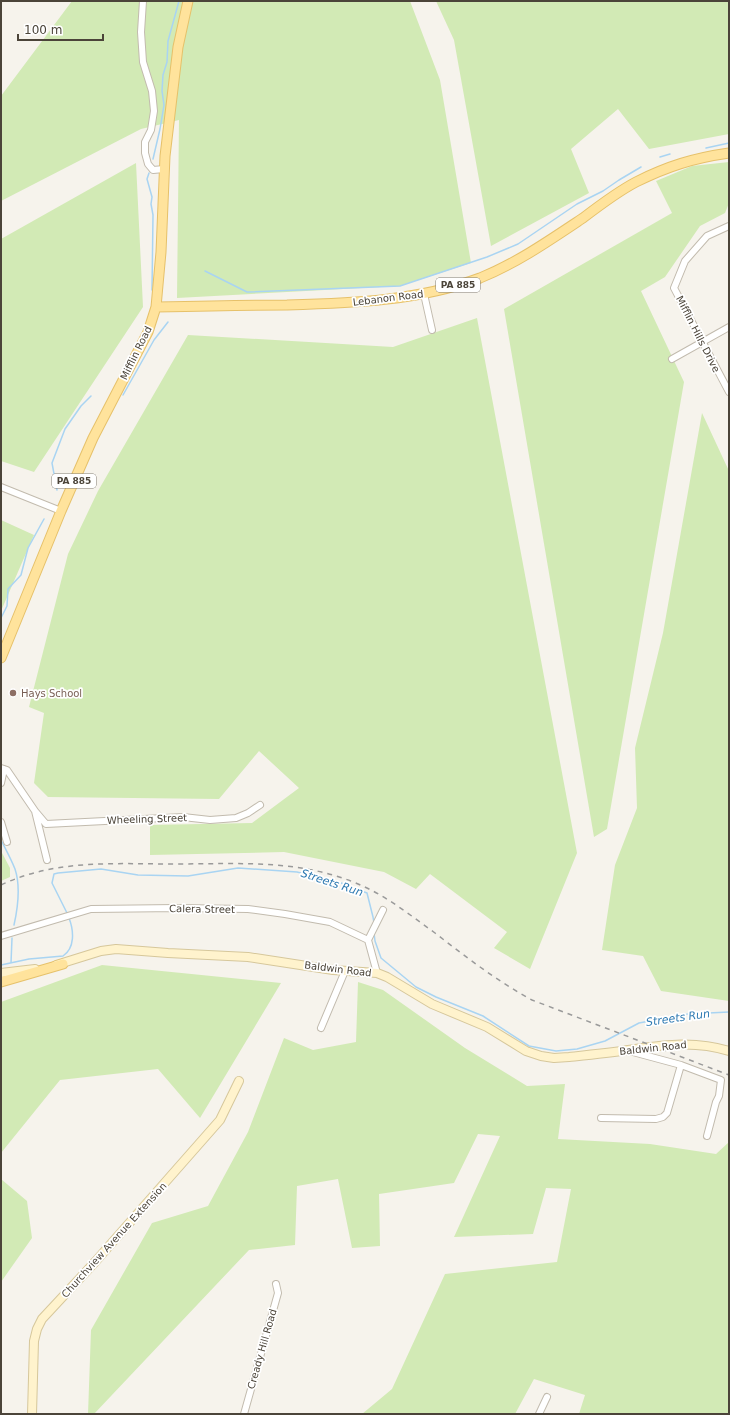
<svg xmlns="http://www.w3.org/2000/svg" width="730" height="1415" viewBox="0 0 730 1415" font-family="'DejaVu Sans',sans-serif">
<rect width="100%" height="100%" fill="#f6f3ec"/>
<path fill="#d2eab5" d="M72 1H410L440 80 471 263 400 286 177 298 179 120 141 129 1 201V96Z
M436 1H729V134L649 149 618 109 571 149 589 193 491 246 454 40Z
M729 162V203L725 213 700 226 665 277 641 291 684 382 607 829 594 837 504 309 672 213 656 181 692 166Z
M136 163 143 307 34 472 1 461V239Z
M477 318 577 853 530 969 494 948 507 932 430 874 416 889 384 872 284 852 150 855V825L252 823 299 788 259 751 219 799 48 797 34 783 44 713 29 707 68 554 98 491 188 335 393 347Z
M702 413 729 471V1001L661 991 643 956 602 950 615 865 637 808 635 748 663 633Z
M1 520 34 535 1 611Z
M1 851 10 868V877L1 881Z
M102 965 281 983 200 1118 158 1069 60 1080 1 1153V1002Z
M358 982 383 990 465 1048 527 1086 565 1084 558 1139 650 1144 716 1154 729 1142V1414H579L585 1395 534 1379 515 1414H362L392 1389 445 1274 557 1262 571 1189 546 1188 533 1234 454 1237 500 1136 478 1134 454 1183 379 1194 380 1246 352 1248 338 1179 297 1186 295 1245 249 1250 94 1414H88L91 1330 152 1223 208 1206 248 1132 284 1038 313 1050 356 1042Z
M1 1179 27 1201 32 1238 1 1282Z"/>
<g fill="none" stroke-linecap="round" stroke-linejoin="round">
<path stroke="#a9d4f2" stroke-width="1.5" d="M706 148 729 143
M660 157 670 154
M153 159 160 129 164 105 162 91 163 75 167 62 168 41 179 1
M149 173 147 179 152 197 151 204 153 215 152 290
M205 271 247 292 400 286 487 257 518 244 577 204 603 191 619 180 641 167
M123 395 154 340 168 322
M57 490 52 463 65 429 81 406 91 396
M1 618 7 606 8 589 21 575 28 548 44 519
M1 840C6 850 11 859 15 869 21 887 18 907 14 925
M68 915 52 883 54 874 58 873 101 869 138 875 188 876 238 868 297 872 341 883 367 893 373 917 374 923
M374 933 375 941 381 958 416 987 436 997 483 1016 529 1046 556 1051 577 1049 605 1041 639 1023 688 1014 729 1012
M11 963 12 938
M1 965 29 959 63 956C75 948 74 931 69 918"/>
<defs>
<path id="street" d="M143 1 141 32 143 62 152 91 154 111 151 130 145 142V153L148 164 153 170 164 169
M729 226 707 236 685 261 674 288 729 392
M424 294 432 330
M672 359 729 327
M1 487 61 511
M1 768 7 770 35 811 47 860
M1 783 4 769
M35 811 46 824 183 817 210 820 236 818 248 813 260 805
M1 822 7 842
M1 936 91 909 177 908 248 909 285 914 330 922 368 940 377 973
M368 940 383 910
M321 1028 345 971
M629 1051 681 1065 721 1080 719 1096 716 1102 707 1136
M601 1118 656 1119 663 1117 667 1113 681 1065
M244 1414 278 1293 276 1284
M539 1414 547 1397"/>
<path id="secondary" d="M56 965 101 951 116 949 168 953 248 957 333 970 377 973 387 977 432 1004 487 1027 526 1051 541 1056 554 1058 569 1057C588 1055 608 1053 628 1050 664 1045 694 1040 729 1051
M1 973 35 969
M32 1414 34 1341 37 1329 42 1319 95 1262 220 1120 239 1081"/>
<path id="primary" d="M156 307C200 306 244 305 287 305 353 303 418 301 480 278 517 263 550 240 583 218 600 205 617 192 636 182 668 166 694 158 729 153
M1 658 61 511 93 438 148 332 156 307 161 252 165 156 178 47 188 1
M1 982 63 964"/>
</defs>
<use href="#street" stroke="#c2bbae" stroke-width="8"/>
<use href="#secondary" stroke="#d6c79b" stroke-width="10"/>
<use href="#primary" stroke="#e6c16a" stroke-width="11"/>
<use href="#street" stroke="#fff" stroke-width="6"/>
<use href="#secondary" stroke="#fff3cd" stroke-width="8"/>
<use href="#primary" stroke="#ffe39c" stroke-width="9"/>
<path stroke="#9a9a9a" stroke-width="1.5" stroke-dasharray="5 5" stroke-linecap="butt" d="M1 885C56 859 114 864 173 864 242 864 306 858 369 889 393 901 414 918 435 933 466 957 497 981 532 1000L729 1075"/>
</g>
<circle fill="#8d6e63" stroke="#fff" stroke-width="1.5" cx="13" cy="693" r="4"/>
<g text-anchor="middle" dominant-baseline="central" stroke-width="3.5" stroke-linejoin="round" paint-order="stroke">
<g fill="#fff" stroke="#817c74" stroke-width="1">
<rect x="436" y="278" width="44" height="14" rx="3"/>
<rect x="52" y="474" width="44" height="14" rx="3"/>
</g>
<g font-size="9" font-weight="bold" fill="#4b4439">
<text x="458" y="285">PA 885</text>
<text x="74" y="481">PA 885</text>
</g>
<g font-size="10" fill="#4b4439" stroke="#fff">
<text transform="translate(388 298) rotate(-7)">Lebanon Road</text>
<text transform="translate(698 334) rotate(63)">Mifflin Hills Drive</text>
<text transform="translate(136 353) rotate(-64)">Mifflin Road</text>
<text transform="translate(147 819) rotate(-2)">Wheeling Street</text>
<text transform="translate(202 909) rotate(1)">Calera Street</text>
<text transform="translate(338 969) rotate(7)">Baldwin Road</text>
<text transform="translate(653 1048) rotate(-6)">Baldwin Road</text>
<text transform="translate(114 1240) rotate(-48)">Churchview Avenue Extension</text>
<text transform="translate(262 1349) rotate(-74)">Cready Hill Road</text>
</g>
<g font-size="10" fill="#785e54" stroke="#fff" text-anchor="start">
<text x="21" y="693">Hays School</text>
</g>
<g font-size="11" font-style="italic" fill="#2e7ab2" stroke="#fff">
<text transform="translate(332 883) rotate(18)">Streets Run</text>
<text transform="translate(678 1018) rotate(-8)">Streets Run</text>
</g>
</g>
<rect width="730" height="1415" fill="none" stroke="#4b4439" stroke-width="4"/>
<path d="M18 34v6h85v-6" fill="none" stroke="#4b4439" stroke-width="2"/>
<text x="24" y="34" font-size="12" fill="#4b4439" stroke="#ffffff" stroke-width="3" paint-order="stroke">100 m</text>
</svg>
